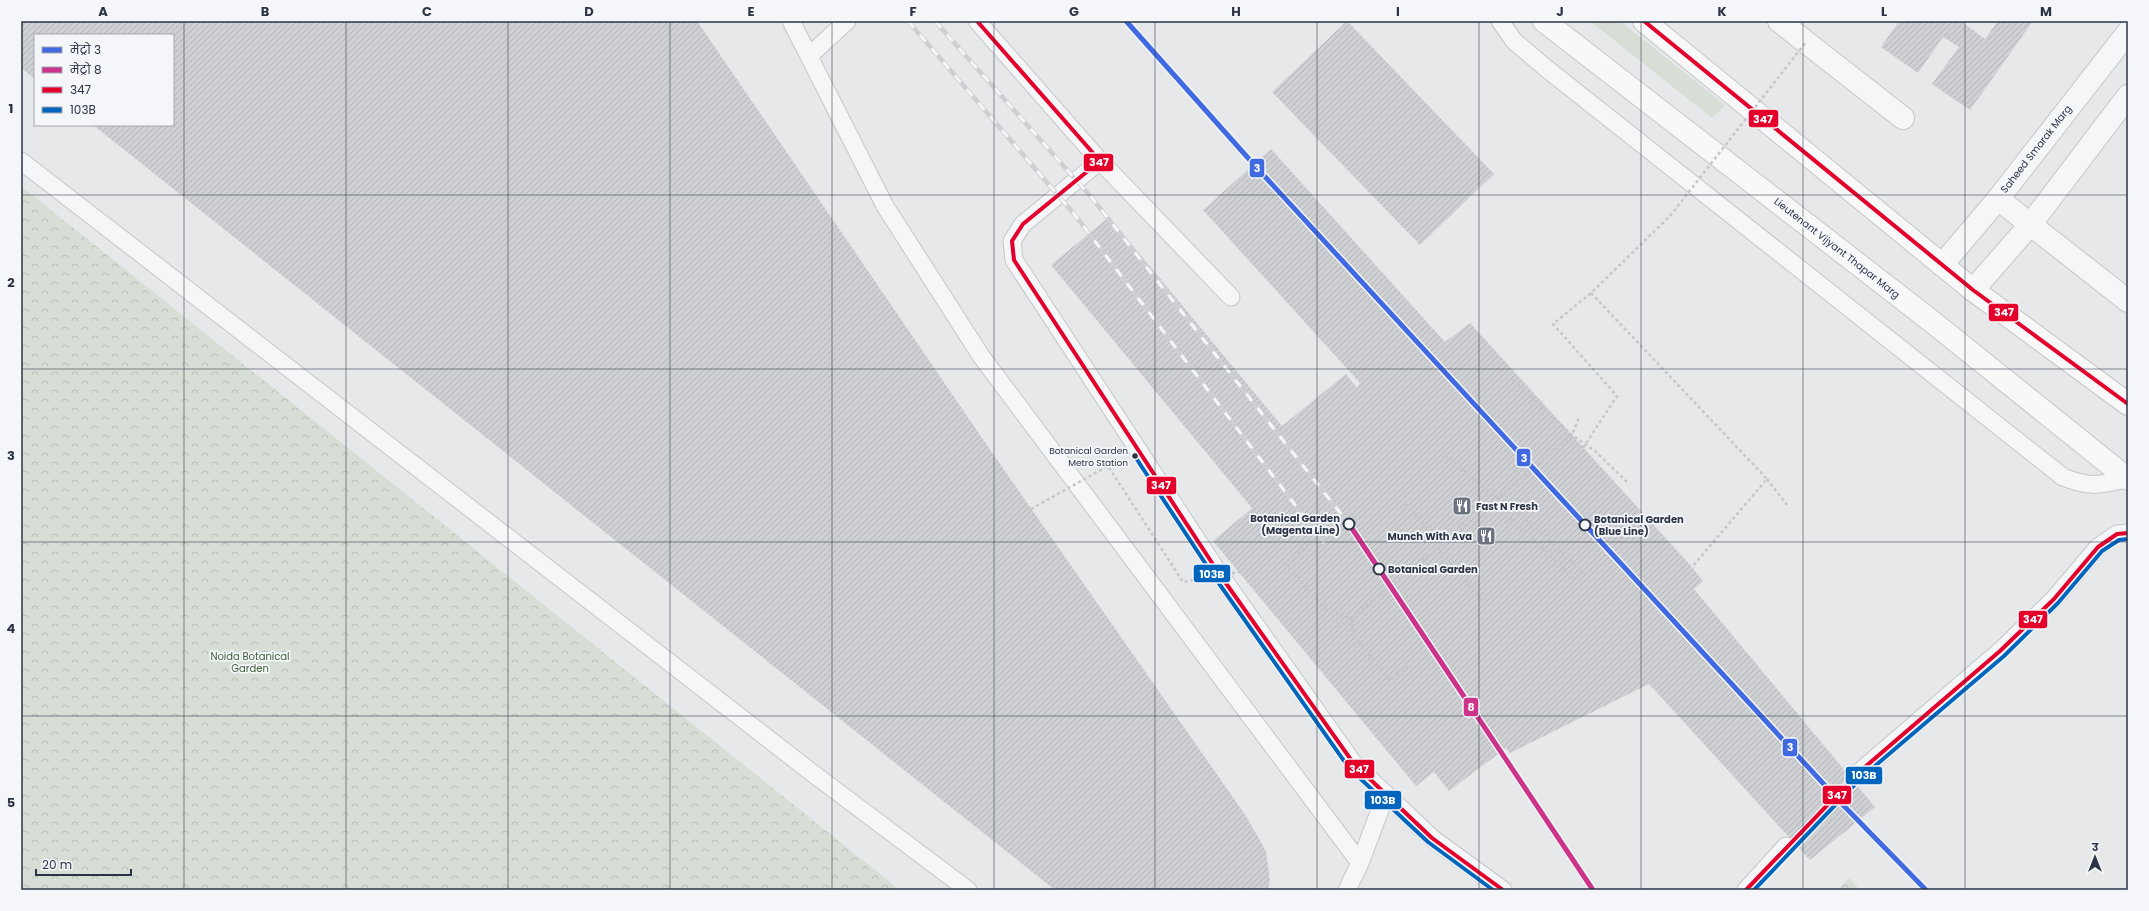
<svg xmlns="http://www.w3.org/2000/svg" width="2149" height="911" viewBox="0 0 2149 911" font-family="Poppins,'Noto Sans Devanagari',sans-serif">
<defs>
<pattern id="park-crowns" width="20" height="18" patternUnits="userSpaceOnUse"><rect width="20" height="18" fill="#d6ded6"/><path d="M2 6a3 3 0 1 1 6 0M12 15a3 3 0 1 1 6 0" fill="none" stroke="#b8bfb9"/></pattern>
<pattern id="building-hatch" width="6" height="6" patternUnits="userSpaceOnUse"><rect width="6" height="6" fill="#ced0d3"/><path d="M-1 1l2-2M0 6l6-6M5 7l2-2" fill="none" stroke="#b1b3b6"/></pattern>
</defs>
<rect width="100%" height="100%" fill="#e6e8ea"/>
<path fill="#d6ded6" d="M1590 21H1620L1725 105 1712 118Z"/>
<path fill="url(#park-crowns)" d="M21 186 900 890H21Z
M1849 878 1860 890H1838Z"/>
<path fill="url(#building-hatch)" d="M21 21H697L993 454 1246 816 1266 851 1270 881 1268 890H1055L93 125H173V35H35V79L21 68Z
M1347 21 1494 174 1420 245 1272 92Z
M1899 21H1961L1985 39 1998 21H2033L1970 110 1932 84 1959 47 1943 37 1918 73 1881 47Z
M1271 149 1445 342 1470 323 1692 567 1703 581 1694 589 1875 807 1810 860 1649 684 1510 753 1506 748 1449 791 1434 772 1416 786 1213 541 1252 508 1051 265 1109 217 1282 426 1346 374 1357 388 1360 383 1203 210Z"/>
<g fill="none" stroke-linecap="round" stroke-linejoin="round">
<defs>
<path id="service" d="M791 21 885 206 981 356 1360 863
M977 21 1100 161 1231 297
M1500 21 1514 41 1547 69 2063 477C2090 488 2099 485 2127 479
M809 56 847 21
M21 161 815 775 968 890
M1100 161 1023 224 1012 241 1014 260 1218 572 1354 764 1432 838 1503 890
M1858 773 2000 651 2054 599 2098 547 2117 534 2128 533
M1347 890 1360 863 1386 794
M1746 890 1786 846"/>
<path id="minor" d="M1779 21 1903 118
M1998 199 2128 301"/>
<path id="tertiary" d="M1942 265 1998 199 2128 32
M1973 290 2030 225 2128 96"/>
<path id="secondary" d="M1544 21 1930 320 2128 479
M1644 21 1973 290 2128 404"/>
</defs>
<use href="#service" stroke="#c4c6c8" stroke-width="19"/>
<use href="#minor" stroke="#c4c6c8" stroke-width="24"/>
<use href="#tertiary" stroke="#c4c6c8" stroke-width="24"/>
<use href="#secondary" stroke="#c4c6c8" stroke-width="24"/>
<path stroke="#c5c6ca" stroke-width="2.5" stroke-dasharray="3 3" stroke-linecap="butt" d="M1591 293 1767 479 1692 567
M1513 380 1572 435 1595 451 1629 484
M1445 455 1497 499
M1767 479 1787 505
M1500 495 1587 576
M1493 502 1576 580
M1406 504 1442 545
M1313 540 1285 563 1330 614 1351 617 1354 636 1390 680 1408 666
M1438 548 1482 600
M1338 628 1442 545 1572 435 1579 418"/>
<use href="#service" stroke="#f5f6f7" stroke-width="17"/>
<use href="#minor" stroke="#f5f6f7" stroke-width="22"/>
<use href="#tertiary" stroke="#f5f6f7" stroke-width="22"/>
<use href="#secondary" stroke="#f8f8f8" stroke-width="22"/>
<defs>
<path id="rail" d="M908 21 1075 215 1324 543
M935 21 1092 198 1349 524"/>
</defs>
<use href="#rail" stroke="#cecfd2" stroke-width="4.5"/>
<use href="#rail" stroke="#f4f6f9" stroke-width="3" stroke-dasharray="9" stroke-linecap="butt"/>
<path stroke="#c5c6ca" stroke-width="2.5" stroke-dasharray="3 3" stroke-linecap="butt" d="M1583 448 1617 396 1553 324 1591 293 1670 216 1806 42
M1031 509 1108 466 1183 582 1239 572"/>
<defs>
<path id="bus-1" d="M977 21 1100 161 1023 224 1012 241 1014 260 1218 572 1354 764 1432 838 1503 890
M1644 21 1973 290 2128 404
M1746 890 1858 773 2000 651 2054 599 2098 547 2117 534 2128 533"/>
<path id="bus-2" d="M1134 455 1213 575 1349 768 1428 842 1493 890
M1754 890 1862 777 2004 656 2058 603 2102 551 2119 540 2128 539"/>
</defs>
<use href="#bus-1" stroke="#f4f6f9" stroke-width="7"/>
<use href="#bus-2" stroke="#f4f6f9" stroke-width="7"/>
<use href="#bus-1" stroke="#e4002b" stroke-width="4"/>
<use href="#bus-2" stroke="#0065bd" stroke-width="4"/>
<defs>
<path id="metro-1" d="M1126 21 1257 168 1843 805 1926 890"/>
<path id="metro-2" d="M1349 524 1593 890"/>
</defs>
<use href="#metro-1" stroke="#f4f6f9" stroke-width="8"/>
<use href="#metro-2" stroke="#f4f6f9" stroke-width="8"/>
<use href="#metro-1" stroke="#4169e1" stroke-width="5"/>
<use href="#metro-2" stroke="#cc338b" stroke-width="5"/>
</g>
<path fill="none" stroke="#2b3445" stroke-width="1" stroke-opacity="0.55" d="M184 21V890M346 21V890M508 21V890M670 21V890M832 21V890M994 21V890M1155 21V890M1317 21V890M1479 21V890M1641 21V890M1803 21V890M1965 21V890M21 195H2128M21 369H2128M21 542H2128M21 716H2128"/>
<defs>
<symbol id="restaurant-square" viewBox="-11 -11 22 22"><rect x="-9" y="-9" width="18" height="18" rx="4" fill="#6c737f" stroke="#f4f6f9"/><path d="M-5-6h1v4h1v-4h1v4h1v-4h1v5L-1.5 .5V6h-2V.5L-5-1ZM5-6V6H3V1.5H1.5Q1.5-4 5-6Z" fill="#fff"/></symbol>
</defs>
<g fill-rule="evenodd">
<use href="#restaurant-square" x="1451" y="495" width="22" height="22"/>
<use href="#restaurant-square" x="1475" y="525" width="22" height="22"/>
</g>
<circle fill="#2b3445" stroke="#f4f6f9" stroke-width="1.5" cx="1135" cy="456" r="3.5"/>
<g fill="#f4f6f9" stroke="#2b3445" stroke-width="2">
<circle cx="1349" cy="524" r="5.5"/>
<circle cx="1585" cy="525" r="5.5"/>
<circle cx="1379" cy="569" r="5.5"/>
</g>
<g text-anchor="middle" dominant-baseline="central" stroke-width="3.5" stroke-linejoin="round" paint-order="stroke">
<g font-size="9" fill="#2b3445" stroke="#f4f6f9" text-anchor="end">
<text x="1128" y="451">Botanical Garden<tspan x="1128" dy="12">Metro Station</tspan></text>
</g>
<g font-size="10" fill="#2b3445" stroke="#f4f6f9">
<text transform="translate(2036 149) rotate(-52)">Saheed Smarak Marg</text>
<text transform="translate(1837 248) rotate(38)">Lieutenant Vijyant Thapar Marg</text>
</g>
<g font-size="10" font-weight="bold" fill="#2b3445" stroke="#f4f6f9" text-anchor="start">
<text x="1476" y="506">Fast N Fresh</text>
<text x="1472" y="536" text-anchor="end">Munch With Ava</text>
</g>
<g font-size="10" font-weight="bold" fill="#2b3445" stroke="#f4f6f9" text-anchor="start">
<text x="1340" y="518" text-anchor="end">Botanical Garden<tspan x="1340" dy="12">(Magenta Line)</tspan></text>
<text x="1594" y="519">Botanical Garden<tspan x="1594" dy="12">(Blue Line)</tspan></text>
<text x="1388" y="569">Botanical Garden</text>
</g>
<g font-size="10" fill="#3f6138" stroke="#f4f6f9">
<text x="250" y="656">Noida Botanical<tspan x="250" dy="12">Garden</tspan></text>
</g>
</g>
<g stroke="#f4f6f9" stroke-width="1.5">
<rect x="1748" y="109" width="31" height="19" rx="4" fill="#e4002b"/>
<rect x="1083" y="153" width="31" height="19" rx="4" fill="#e4002b"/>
<rect x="1249" y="158" width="16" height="20" rx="4" fill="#4169e1"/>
<rect x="1988" y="303" width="31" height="19" rx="4" fill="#e4002b"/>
<rect x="1516" y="448" width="15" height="19" rx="4" fill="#4169e1"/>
<rect x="1146" y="476" width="31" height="19" rx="4" fill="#e4002b"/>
<rect x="1193" y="564" width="38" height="19" rx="4" fill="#0065bd"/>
<rect x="2018" y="610" width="30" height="19" rx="4" fill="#e4002b"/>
<rect x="1463" y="697" width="16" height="20" rx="4" fill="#cc338b"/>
<rect x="1782" y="738" width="16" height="19" rx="4" fill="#4169e1"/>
<rect x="1344" y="759" width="31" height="20" rx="4" fill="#e4002b"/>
<rect x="1845" y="766" width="38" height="19" rx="4" fill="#0065bd"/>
<rect x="1822" y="785" width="30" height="20" rx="4" fill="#e4002b"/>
<rect x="1364" y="790" width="38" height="20" rx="4" fill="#0065bd"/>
</g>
<g font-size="11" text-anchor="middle" font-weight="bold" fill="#fff">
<text x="1763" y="123">347</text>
<text x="1099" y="166">347</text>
<text x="1257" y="172">3</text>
<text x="2004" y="316">347</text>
<text x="1524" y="462">3</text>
<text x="1161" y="489">347</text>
<text x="1212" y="578">103B</text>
<text x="2033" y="623">347</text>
<text x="1471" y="711">8</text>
<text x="1790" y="751">3</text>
<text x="1359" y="773">347</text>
<text x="1864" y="779">103B</text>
<text x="1837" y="799">347</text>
<text x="1383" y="804">103B</text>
</g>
<rect width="2149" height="911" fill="none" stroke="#f4f6f9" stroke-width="44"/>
<rect x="34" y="34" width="140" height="92" fill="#f4f6f9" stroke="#a4a8b1"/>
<rect x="42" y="47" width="20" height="6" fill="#4169e1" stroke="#a4a8b1"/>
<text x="70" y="54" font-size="12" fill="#2b3445">मेट्रो 3</text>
<rect x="42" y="67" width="20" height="6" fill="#cc338b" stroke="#a4a8b1"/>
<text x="70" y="74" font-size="12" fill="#2b3445">मेट्रो 8</text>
<rect x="42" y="87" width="20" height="6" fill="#e4002b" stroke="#a4a8b1"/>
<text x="70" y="94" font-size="12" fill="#2b3445">347</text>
<rect x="42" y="107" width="20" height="6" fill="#0065bd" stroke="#a4a8b1"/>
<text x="70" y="114" font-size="12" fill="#2b3445">103B</text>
<g transform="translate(2095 857)" stroke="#f4f6f9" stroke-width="3" paint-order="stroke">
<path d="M0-3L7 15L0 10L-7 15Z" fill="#2b3445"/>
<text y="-6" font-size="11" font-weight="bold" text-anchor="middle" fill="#2b3445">उ</text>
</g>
<path d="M36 869v6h95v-6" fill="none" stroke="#2b3445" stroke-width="2"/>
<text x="42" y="869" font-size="12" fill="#2b3445" stroke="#f4f6f9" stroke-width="3" paint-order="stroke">20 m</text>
<rect x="22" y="22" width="2105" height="867" fill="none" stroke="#2b3445" stroke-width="1.5"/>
<g font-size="13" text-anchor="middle" font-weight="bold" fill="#2b3445">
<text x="103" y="16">A</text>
<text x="265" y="16">B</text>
<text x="427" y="16">C</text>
<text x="589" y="16">D</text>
<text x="751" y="16">E</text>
<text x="913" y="16">F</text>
<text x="1074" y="16">G</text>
<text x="1236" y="16">H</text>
<text x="1398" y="16">I</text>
<text x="1560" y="16">J</text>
<text x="1722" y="16">K</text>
<text x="1884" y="16">L</text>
<text x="2046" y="16">M</text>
<text x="11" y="113">1</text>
<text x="11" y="287">2</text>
<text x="11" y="460">3</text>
<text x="11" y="633">4</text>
<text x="11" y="807">5</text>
</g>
</svg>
